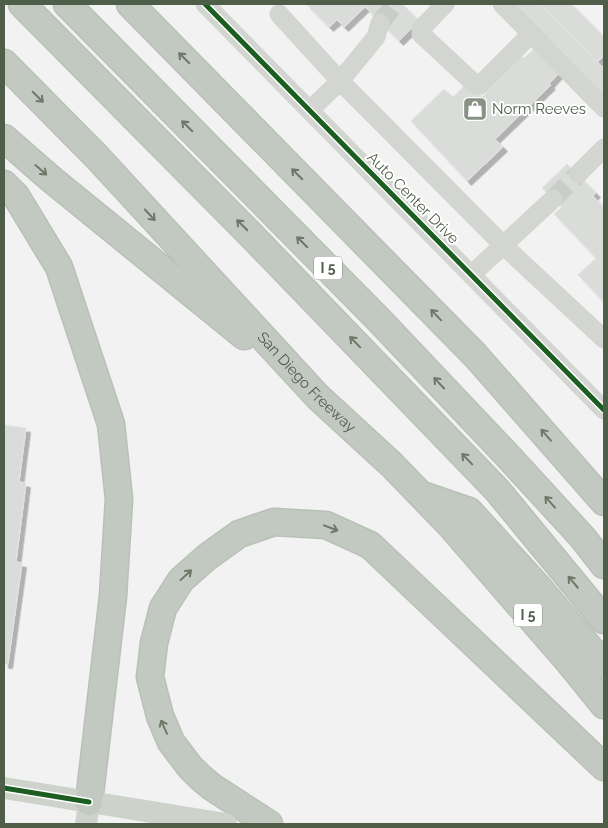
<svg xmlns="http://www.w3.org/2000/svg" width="608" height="828" viewBox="0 0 608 828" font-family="Raleway,sans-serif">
<defs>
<filter id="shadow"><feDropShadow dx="4.5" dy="4.5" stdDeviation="0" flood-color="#0004"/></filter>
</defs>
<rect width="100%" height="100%" fill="#f2f2f2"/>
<path fill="#dadcd9" stroke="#e3e5e3" filter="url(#shadow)" d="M306 4H368L344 27 337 20 329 27Z
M368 4H402L419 21 399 41 365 7Z
M511 4H540L604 69V95Z
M540 4H571L604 37V56L597 62Z
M536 47 560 72 549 84 551 85 495 139 503 147 467 181 411 121 444 89 453 97 467 83 482 97 522 56 524 58Z
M567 164 596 193 593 196 604 208V302L578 275 596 258 554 214 562 207 542 188Z
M4 425 26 428 19 482 26 483 16 562 22 563 8 664H4Z"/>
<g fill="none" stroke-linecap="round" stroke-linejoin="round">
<path stroke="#c9cdc8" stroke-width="19" stroke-dasharray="19 9" stroke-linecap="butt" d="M380 23 395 4
M553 199 578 174"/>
<defs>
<g id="highway">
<path d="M22 4 248 232 497 490 604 620"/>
<path d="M67 4 378 319 506 454 583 538 604 565"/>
<path d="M130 4 475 355 604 502"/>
<path id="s1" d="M4 63 97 157 318 397 392 465 451 526 569 662 604 705"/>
<path d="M4 138 51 179 244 336"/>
<path d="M4 184 16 196 59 267 111 424 119 499 113 596 89 802"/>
<path d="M425 496 469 511 538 587 604 665"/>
<path d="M269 824 212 787 200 777 190 767 171 742 160 716 150 677 154 643 163 608 181 580 207 557 239 534 274 522 326 525 370 545 604 767"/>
</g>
</defs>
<use href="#highway" stroke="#b9c1b7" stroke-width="29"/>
<path stroke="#d2d5d0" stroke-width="19" d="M205 4 604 410
M445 4 421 29V34L476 85H480L531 34
M502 4 604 108
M279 14 340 81 504 246 604 339
M310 110 340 81 376 37 380 23
M578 174 604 148
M471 275 553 199"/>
<path stroke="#cdd2cb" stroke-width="22" d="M4 788 226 824
M86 824 89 802"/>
<use href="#highway" stroke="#c2c9c1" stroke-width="26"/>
<defs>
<path id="cycleway" d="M205 4 604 410
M4 788 89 802"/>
</defs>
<use href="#cycleway" stroke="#fff" stroke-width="8"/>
<use href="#cycleway" stroke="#1b5e20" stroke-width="5"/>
</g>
<defs><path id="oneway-shaft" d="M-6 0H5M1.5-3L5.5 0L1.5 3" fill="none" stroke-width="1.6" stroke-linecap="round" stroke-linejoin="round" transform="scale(1.25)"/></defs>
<g stroke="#6c7967">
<use href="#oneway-shaft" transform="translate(184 58) rotate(-135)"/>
<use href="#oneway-shaft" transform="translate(38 97) rotate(45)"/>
<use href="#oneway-shaft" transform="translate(187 126) rotate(-135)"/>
<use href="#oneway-shaft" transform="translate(41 170) rotate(41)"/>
<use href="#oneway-shaft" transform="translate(297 174) rotate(-135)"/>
<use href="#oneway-shaft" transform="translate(150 215) rotate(47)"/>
<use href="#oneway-shaft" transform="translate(242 225) rotate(-135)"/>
<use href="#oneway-shaft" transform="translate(302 242) rotate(-135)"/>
<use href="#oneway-shaft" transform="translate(436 315) rotate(-134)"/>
<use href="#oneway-shaft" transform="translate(355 342) rotate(-134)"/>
<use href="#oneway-shaft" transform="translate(439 383) rotate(-133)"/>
<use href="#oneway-shaft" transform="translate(546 435) rotate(-131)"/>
<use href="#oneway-shaft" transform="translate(467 459) rotate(-134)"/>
<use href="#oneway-shaft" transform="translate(550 502) rotate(-132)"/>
<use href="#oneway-shaft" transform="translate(331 528) rotate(21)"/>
<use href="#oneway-shaft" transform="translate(186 575) rotate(-43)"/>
<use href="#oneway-shaft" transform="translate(573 582) rotate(-130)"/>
<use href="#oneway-shaft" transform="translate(164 727) rotate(-114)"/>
</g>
<defs>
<symbol id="shop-square" viewBox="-11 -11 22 22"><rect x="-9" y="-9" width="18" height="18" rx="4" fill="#889284" stroke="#fff"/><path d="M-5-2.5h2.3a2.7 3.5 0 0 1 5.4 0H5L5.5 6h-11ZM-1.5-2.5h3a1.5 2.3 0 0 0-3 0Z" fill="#fff"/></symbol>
</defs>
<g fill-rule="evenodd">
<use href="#shop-square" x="461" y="95" width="28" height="28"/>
</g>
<g text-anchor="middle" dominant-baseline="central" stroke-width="4" stroke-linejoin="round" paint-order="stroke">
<g fill="#fff" stroke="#848e80" stroke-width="1">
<rect x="314" y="256.5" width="28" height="23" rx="4"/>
<rect x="514" y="603.5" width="28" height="23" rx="4"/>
</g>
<g font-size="14" font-weight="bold" fill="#4f5e49">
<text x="328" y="268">I 5</text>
<text x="528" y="615">I 5</text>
</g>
<g font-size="15" fill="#4f5e49" stroke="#fff" text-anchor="start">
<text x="492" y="109">Norm Reeves</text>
</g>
<g font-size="15" fill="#4f5e49" stroke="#fff">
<text transform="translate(413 198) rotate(45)">Auto Center Drive</text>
<text stroke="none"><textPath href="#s1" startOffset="440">San Diego Freeway</textPath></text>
</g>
</g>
<rect width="608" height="828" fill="none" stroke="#4f5e49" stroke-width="10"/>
</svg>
